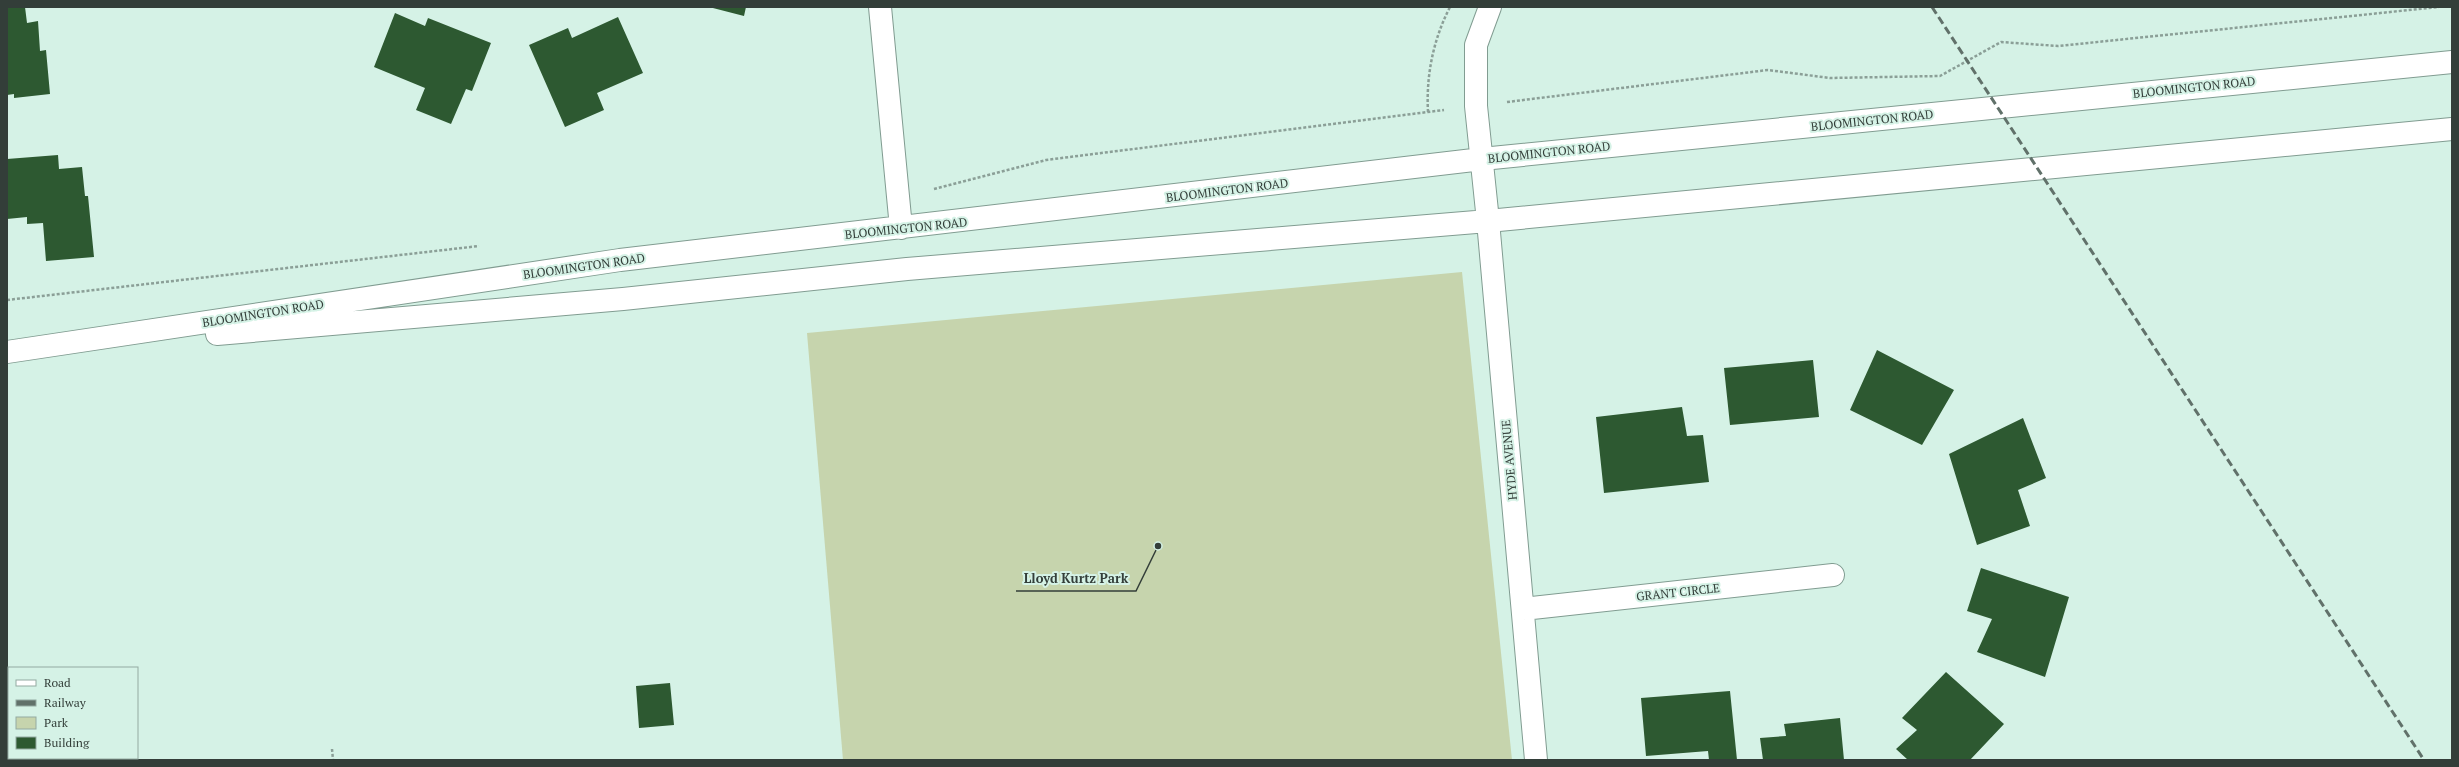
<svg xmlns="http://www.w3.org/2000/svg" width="2459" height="767" viewBox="0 0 2459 767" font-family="'PT Serif',serif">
<rect width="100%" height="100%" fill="#d5f2e6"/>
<path fill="#c6d4ad" d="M1462 272 1512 760H843L807 333Z"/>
<path fill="#2d5931" d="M7 7H25L27 23 38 21 40 51 46 50 50 94 14 98V94L7 95Z
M709 7H746L744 16Z
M395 13 425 26 428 18 491 43 472 91 466 89 451 124 416 110 425 88 374 67Z
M618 17 643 73 597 93 604 110 565 127 529 45 568 28 572 38Z
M58 155 59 169 82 167 85 196H88L94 257 46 261 43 223 27 224V217L7 219V159Z
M1877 350 1954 390 1922 445 1850 410Z
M1813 360 1819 417 1730 425 1724 368Z
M1682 407 1687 436 1703 435 1709 482 1604 493 1596 417Z
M2023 418 2046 478 2018 490 2030 526 1977 545 1949 454Z
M1981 568 2069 597 2045 677 1977 652 1992 619 1967 611Z
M1946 672 2004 724 1970 760H1908L1896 749 1917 730 1902 718Z
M670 683 674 725 639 728 636 686Z
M1730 691 1737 760H1709L1708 751 1646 756 1641 698Z
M1840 718 1844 760H1763L1760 738 1786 736 1784 724Z"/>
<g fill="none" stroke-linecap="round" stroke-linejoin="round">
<defs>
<path id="minor" d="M880 7 901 228
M1490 7 1476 45V106L1488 221 1536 760
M217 334 623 299 907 269 1488 221 2452 129
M7 352 620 260 1482 159 2452 62
M1523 609 1833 575"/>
</defs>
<use href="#minor" stroke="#819c91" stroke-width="24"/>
<path stroke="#8b9f97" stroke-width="2.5" stroke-dasharray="3 2" stroke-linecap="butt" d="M1507 102 1768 70 1830 78 1940 76 2001 42 2058 46 2439 7
M1428 112C1426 76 1433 40 1450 7
M934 189 1046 160 1444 110
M7 300 479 246
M332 749 333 760"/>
<use href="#minor" stroke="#fff" stroke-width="22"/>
<path stroke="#61716a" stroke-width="3" stroke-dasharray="8 4" stroke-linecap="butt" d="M1932 7 2424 760"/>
</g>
<g text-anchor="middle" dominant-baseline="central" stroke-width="4" stroke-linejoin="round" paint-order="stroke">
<g font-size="12" fill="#333e39" stroke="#d5f2e6">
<text transform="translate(2194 87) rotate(-6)">BLOOMINGTON ROAD</text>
<text transform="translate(1872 120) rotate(-6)">BLOOMINGTON ROAD</text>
<text transform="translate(1549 152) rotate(-6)">BLOOMINGTON ROAD</text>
<text transform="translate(1227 190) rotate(-7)">BLOOMINGTON ROAD</text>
<text transform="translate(906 228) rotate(-6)">BLOOMINGTON ROAD</text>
<text transform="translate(584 266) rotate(-8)">BLOOMINGTON ROAD</text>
<text transform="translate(263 313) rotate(-9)">BLOOMINGTON ROAD</text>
<text transform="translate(1509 460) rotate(-95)">HYDE AVENUE</text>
<text transform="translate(1678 592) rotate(-6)">GRANT CIRCLE</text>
</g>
</g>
<path fill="none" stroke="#333e39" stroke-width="1.5" d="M1158 546L1136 591H1016"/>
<circle fill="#333e39" stroke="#d5f2e6" stroke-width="1.5" cx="1158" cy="546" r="4"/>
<g font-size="13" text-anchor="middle" font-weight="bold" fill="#333e39" stroke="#d5f2e6" stroke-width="4" stroke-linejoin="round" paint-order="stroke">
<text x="1076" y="583">Lloyd Kurtz Park</text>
</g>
<rect width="2459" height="767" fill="none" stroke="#333e39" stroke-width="16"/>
<rect x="8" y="667" width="130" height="92" fill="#d5f2e6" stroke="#94aaa1"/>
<rect x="16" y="680" width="20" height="6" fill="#ffffff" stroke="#94aaa1"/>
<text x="44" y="687" font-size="12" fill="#333e39">Road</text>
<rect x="16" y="700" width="20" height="6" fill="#61716a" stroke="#94aaa1"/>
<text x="44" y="707" font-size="12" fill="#333e39">Railway</text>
<rect x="16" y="717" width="20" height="12" fill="#c6d4ad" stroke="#94aaa1"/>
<text x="44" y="727" font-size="12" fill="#333e39">Park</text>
<rect x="16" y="737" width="20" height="12" fill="#2d5931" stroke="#94aaa1"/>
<text x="44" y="747" font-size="12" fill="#333e39">Building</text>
</svg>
